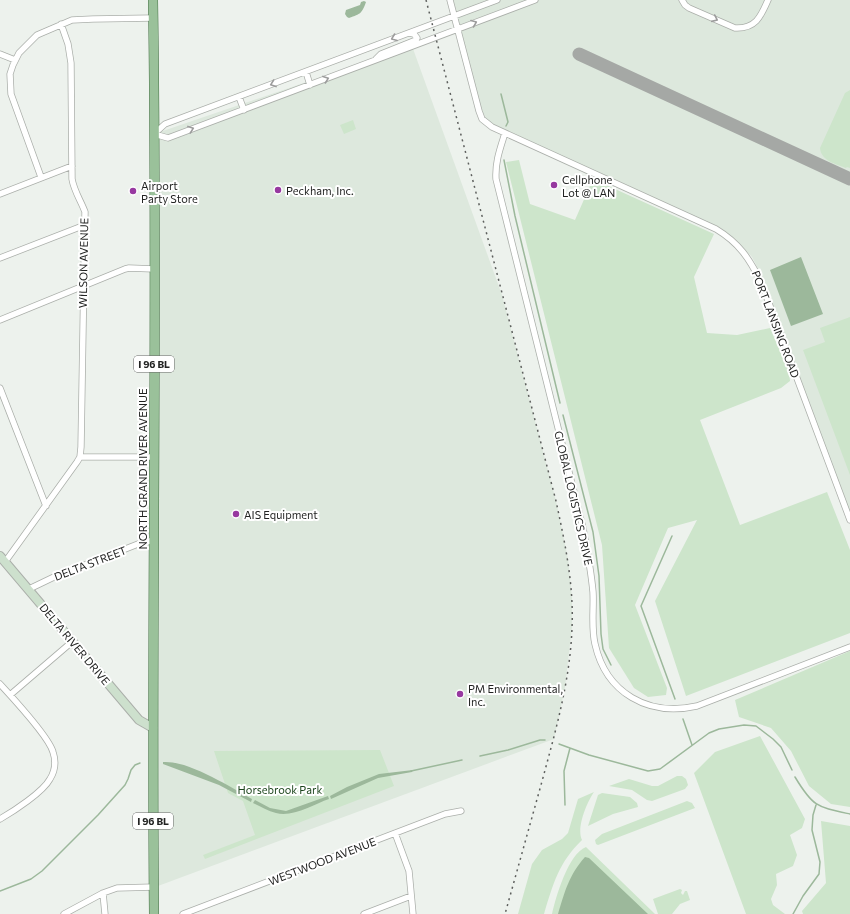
<svg xmlns="http://www.w3.org/2000/svg" width="850" height="914" viewBox="0 0 850 914" font-family="Commissioner,sans-serif">
<rect width="100%" height="100%" fill="#edf2ed"/>
<path fill="#dde8dd" d="M453 0H850V512L760 272 752 257 735 239 717 227 493 125 486 118 482 112Z
M412 46 502 295 556 501 568 559 572 598V627L565 687 554 739 158 886 154 134Z"/>
<path fill="#cde5cb" d="M850 90V168L847 167 846 168C836 164 821 161 820 148L845 93Z
M353 120 356 129 344 134 340 125Z
M519 160 530 204 575 220 593 179 714 234 694 277 707 333 737 335 770 328 789 372 790 381 781 388 700 420 740 525 827 492 850 550V633L686 696 655 601 697 520 668 528 635 605 667 688 666 695 648 697 634 688 609 648 602 545 506 162Z
M850 317V475L803 350 825 342 820 328Z
M850 651V807L831 804 809 786 791 751 771 728 739 717 735 700Z
M760 736 805 819 802 828 790 835 797 855 793 866 776 874 777 885 771 899 773 905 785 914H746L694 773 715 752Z
M380 750 394 786 205 859 203 855 255 835 243 801 228 793 214 751Z
M677 776H682L686 779 688 785 685 789 652 801 647 800 632 790 609 786 629 779 652 786H658Z
M594 792C587 802 576 828 582 840 559 862 553 884 544 914H518L532 864 542 850 562 839 568 833 578 799Z
M602 793 630 797 637 803 638 807 613 814 588 826 598 795Z
M687 801 692 803 695 808 598 845 596 844 595 840 602 834Z
M821 821 850 826V914H803L802 911 826 883Z
M586 847 587 848 655 914H552C556 897 568 854 586 847Z
M680 889 682 890 681 893 683 895 685 891H687L690 900 680 904 672 914H658L653 899Z"/>
<path fill="#9cb89b" d="M364 1 366 2C362 13 361 14 349 18L347 17 345 14 346 10 360 5 361 2Z
M801 257 823 314 791 326 770 270Z
M163 762C188 760 230 787 252 799L251 802 219 785 163 764Z
M413 770 412 772 378 778 331 799 330 796 347 787 379 774Z
M328 796 329 799C314 804 292 818 276 813 268 811 260 806 253 803L255 800 270 808 286 811Z
M585 857 589 858 648 914H558C565 891 569 875 585 857Z"/>
<g fill="none" stroke-linecap="round" stroke-linejoin="round">
<path stroke="#9cb89b" stroke-width="1.5" d="M501 94 508 122 506 126
M504 160 515 216 560 403
M563 415 593 532 599 576 601 634 603 649 611 665
M672 536 641 606 675 699
M683 719 692 745
M559 744 589 755 648 771 660 769 709 733 719 729 744 725 756 726 773 739 781 747 792 770
M480 756 508 750 540 740H545
M411 771 462 760
M795 777C813 807 817 807 850 814
M565 805 564 771 570 748
M0 891 31 879 42 871 98 815 125 785 128 779 131 770 135 765 140 763
M793 914 803 896 819 874 820 862 812 830 813 815 816 805"/>
<path stroke="#a5a8a5" stroke-width="13" d="M579 54 850 179"/>
<defs>
<path id="street" d="M450 0 479 111 482 119 492 127 716 229C739 243 749 258 761 282L850 520
M682 0 685 5 689 8 735 28C756 29 761 16 768 0
M0 54 15 60
M376 59 381 54 416 40 417 38 414 34 409 33
M306 72 310 85
M239 97 244 110
M505 133C500 149 495 162 496 179L583 528C587 549 591 570 593 592 594 609 591 627 595 644 606 693 648 717 697 706L850 647
M154 134 168 138 535 0
M154 134 165 124 497 0
M41 177 11 94 10 74 13 65 19 53 37 35 72 20 93 19 153 18
M0 194 72 166
M0 258 85 225
M0 320 125 269 129 268 154 269
M0 388 46 506
M80 457H154
M5 562 77 462 80 457 81 447 85 212C81 201 74 191 72 179L71 63 68 44 61 24
M29 589 54 577 138 544 154 540
M0 684C12 697 49 737 53 752 56 761 55 771 50 779 43 792 14 811 0 819
M10 695 73 641
M395 833 409 871 413 914
M103 893 105 914
M64 914 103 893 117 888 154 887
M183 914 445 814 461 811
M364 914 411 896"/>
<path id="secondary" d="M0 556 139 720 153 728"/>
<path id="primary" d="M153 0C158 305 151 609 154 914"/>
</defs>
<use href="#street" stroke="#abafaa" stroke-width="7"/>
<use href="#secondary" stroke="#abafaa" stroke-width="10"/>
<use href="#primary" stroke="#446f44" stroke-width="10"/>
<use href="#street" stroke="#fff" stroke-width="5.5"/>
<use href="#secondary" stroke="#cde0cd" stroke-width="8"/>
<use href="#primary" stroke="#9ac19a" stroke-width="9"/>
<path stroke="#5d5f5d" stroke-width="1.5" stroke-dasharray="2 4" stroke-linecap="butt" d="M426 0 556 501C565 543 574 585 572 628 570 682 555 733 541 785 529 828 517 871 505 914"/>
</g>
<defs><path id="oneway-chevron" d="M-2-3.5L2.5 0L-2 3.5" fill="none" stroke-width="1.6" stroke-linecap="round" stroke-linejoin="round"/></defs>
<g stroke="#9c9c9c">
<use href="#oneway-chevron" transform="translate(715 19) rotate(24)"/>
<use href="#oneway-chevron" transform="translate(474 23) rotate(-21)"/>
<use href="#oneway-chevron" transform="translate(394 38) rotate(159)"/>
<use href="#oneway-chevron" transform="translate(326 79) rotate(-20)"/>
<use href="#oneway-chevron" transform="translate(273 84) rotate(160)"/>
<use href="#oneway-chevron" transform="translate(191 129) rotate(-20)"/>
</g>
<g fill="#9738a0" stroke="#fff" stroke-width="1.5">
<circle cx="554" cy="185" r="4"/>
<circle cx="278" cy="190" r="4"/>
<circle cx="133" cy="191" r="4"/>
<circle cx="236" cy="514" r="4"/>
<circle cx="460" cy="694" r="4"/>
</g>
<g text-anchor="middle" dominant-baseline="central" stroke-width="4" stroke-linejoin="round" paint-order="stroke">
<g fill="#fff" stroke="#646564" stroke-width="1">
<rect x="134" y="356" width="40" height="16" rx="3"/>
<rect x="133" y="813" width="40" height="16" rx="3"/>
</g>
<g font-size="10" font-weight="bold" fill="#222322">
<text x="154" y="364">I 96 BL</text>
<text x="153" y="821">I 96 BL</text>
</g>
<g font-size="11" fill="#222322" stroke="#fff" text-anchor="start">
<text x="562" y="179">Cellphone<tspan x="562" dy="13">Lot @ LAN</tspan></text>
<text x="141" y="185">Airport<tspan x="141" dy="13">Party Store</tspan></text>
<text x="286" y="190">Peckham, Inc.</text>
<text x="244" y="514">AIS Equipment</text>
<text x="468" y="688">PM Environmental,<tspan x="468" dy="13">Inc.</tspan></text>
</g>
<g font-size="11" fill="#222322" stroke="#fff">
<text transform="translate(83 263) rotate(-89)">WILSON AVENUE</text>
<text transform="translate(776 324) rotate(69)">PORT LANSING ROAD</text>
<text transform="translate(142 469) rotate(-90)">NORTH GRAND RIVER AVENUE</text>
<text transform="translate(574 498) rotate(77)">GLOBAL LOGISTICS DRIVE</text>
<text transform="translate(90 563) rotate(-21)">DELTA STREET</text>
<text transform="translate(75 644) rotate(50)">DELTA RIVER DRIVE</text>
<text transform="translate(322 861) rotate(-21)">WESTWOOD AVENUE</text>
</g>
<g font-size="11" fill="#1c451c" stroke="#fff">
<text x="280" y="789">Horsebrook Park</text>
</g>
</g>
</svg>
